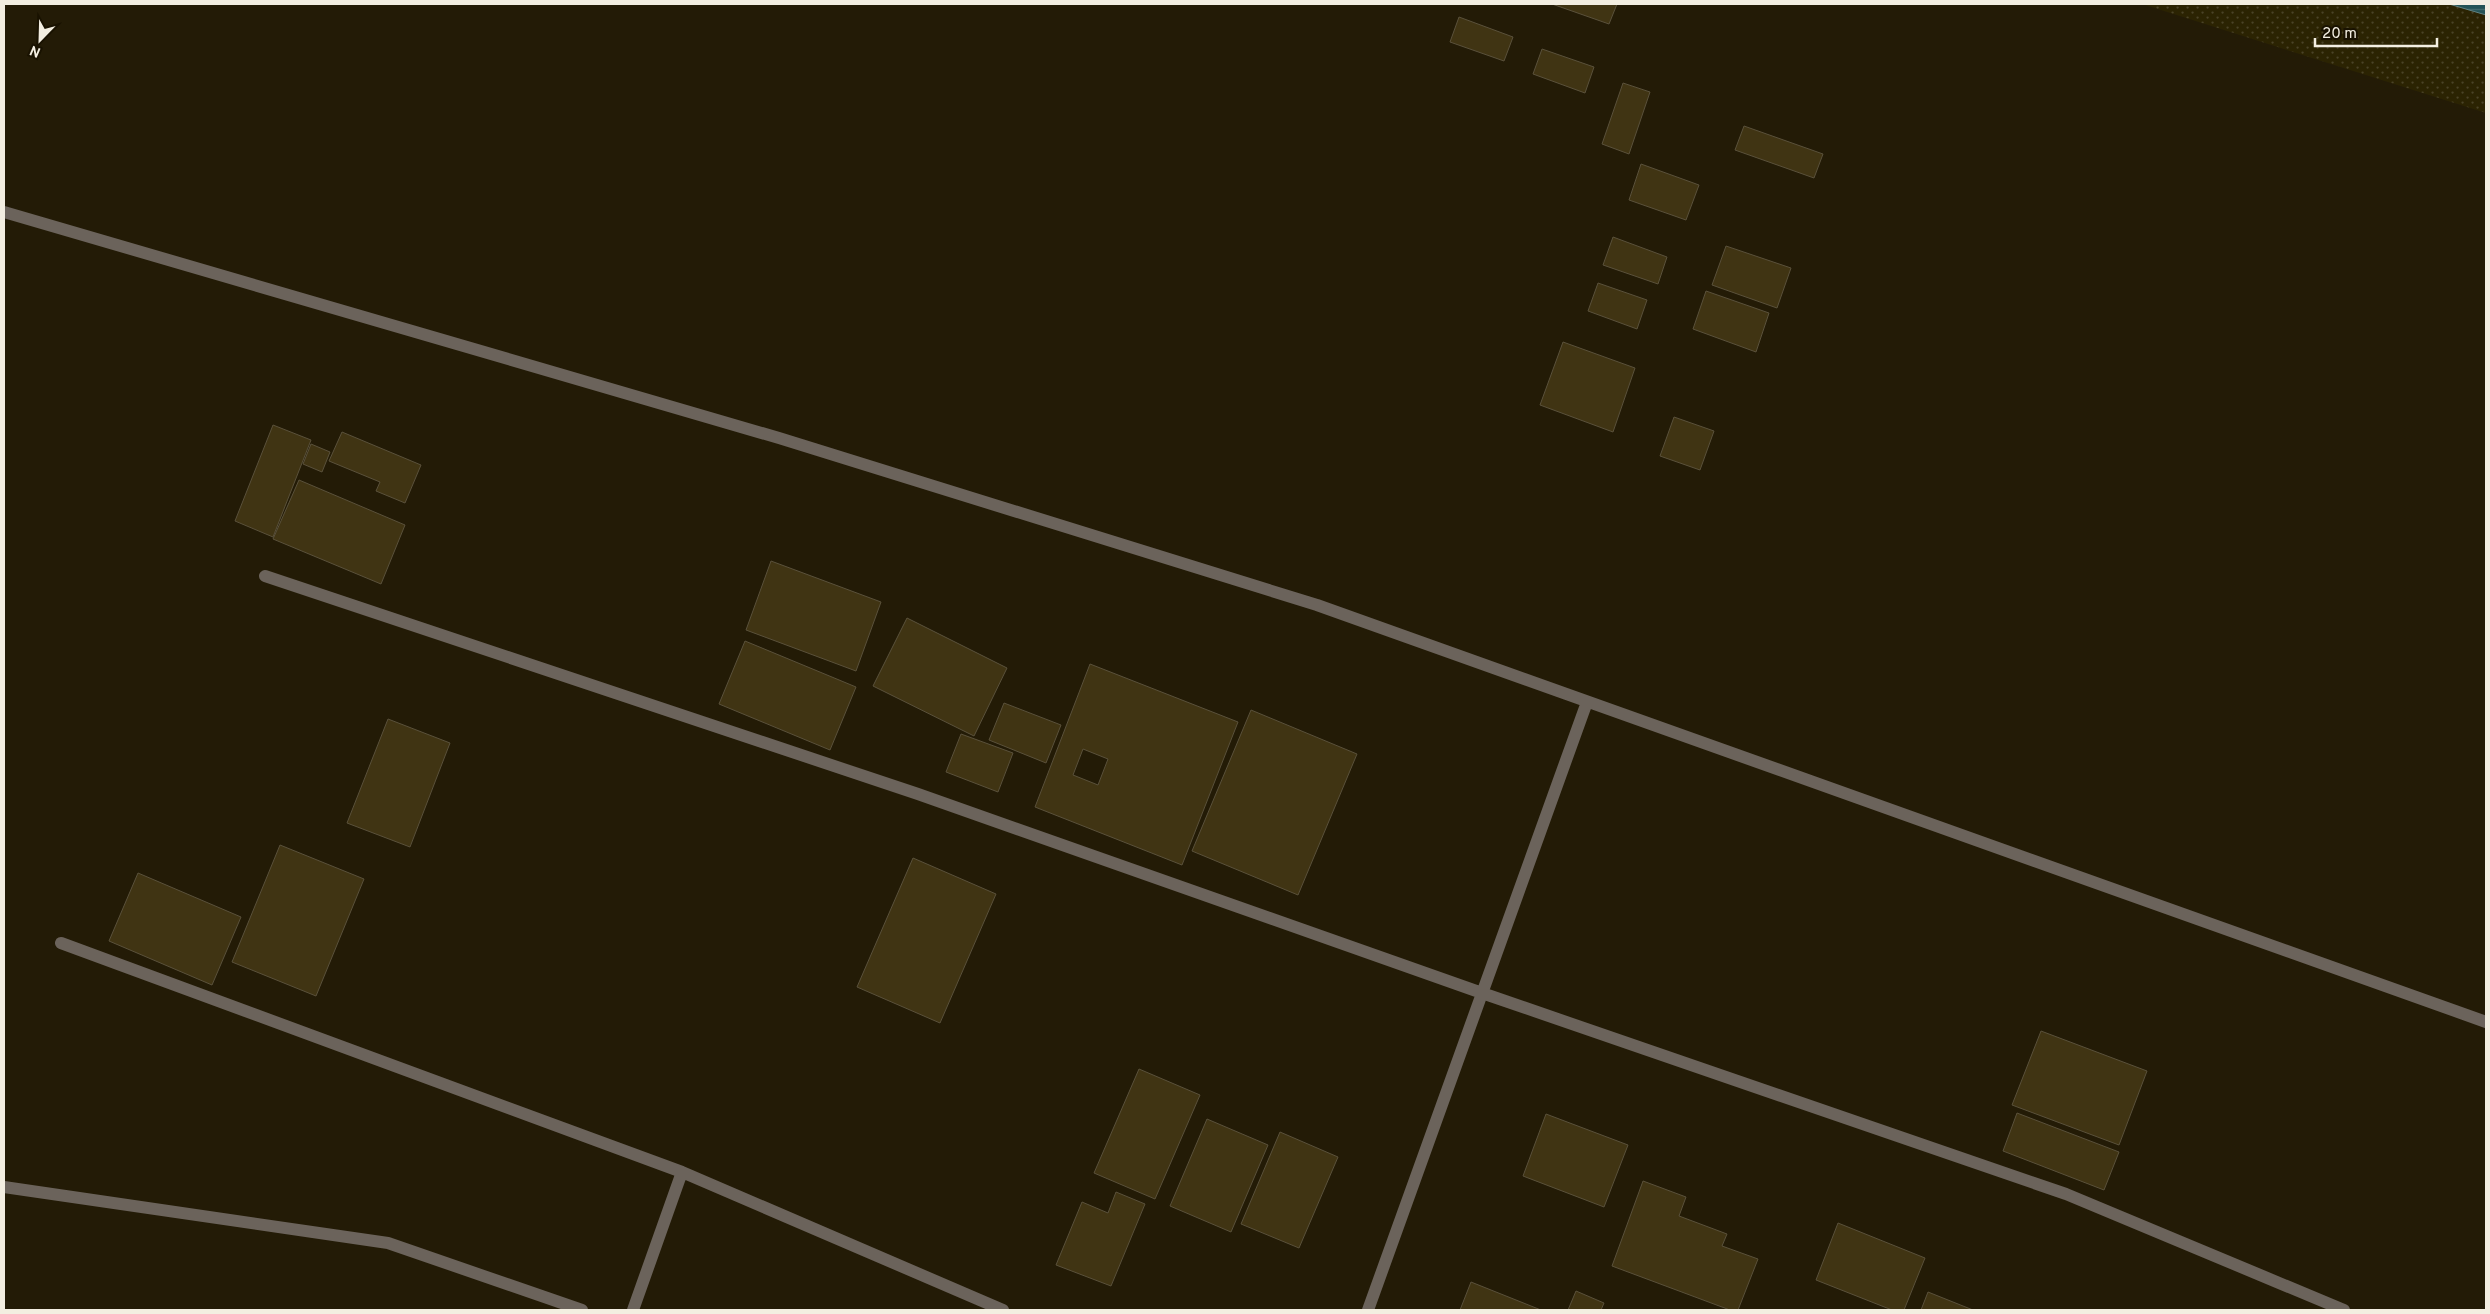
<svg xmlns="http://www.w3.org/2000/svg" width="2490" height="1314" viewBox="0 0 2490 1314" font-family="Overpass,sans-serif">
<defs>
<pattern id="sand-dots" width="8" height="8" patternUnits="userSpaceOnUse" patternTransform="scale(1.25)"><rect width="8" height="8" fill="#2b2302"/><path d="M2 2h.1M6 6h.1" fill="none" stroke="#4a4327" stroke-width="1.8" stroke-linecap="round"/></pattern>
<pattern id="water-rules" width="6" height="5" patternUnits="userSpaceOnUse" patternTransform="scale(1.25)"><rect width="6" height="5" fill="#235356"/><path d="M0 2.5h6" fill="none" stroke="#436c6e"/></pattern>
</defs>
<rect width="100%" height="100%" fill="#231b06"/>
<path fill="url(#sand-dots)" d="M2142 4H2449L2486 15V113Z"/>
<path fill="url(#water-rules)" stroke="#618280" d="M2449 4H2486V15Z"/>
<path fill="#403413" stroke="#5a513b" fill-rule="evenodd" d="M1552 4H1617L1609 24Z
M1459 17 1513 37 1504 61 1450 42Z
M1542 49 1594 67 1585 93 1533 74Z
M1623 83 1650 92 1629 154 1602 144Z
M1744 126 1823 154 1814 178 1735 150Z
M1641 164 1699 185 1686 220 1629 200Z
M1613 237 1667 257 1658 284 1603 265Z
M1726 246 1791 268 1777 308 1712 285Z
M1598 283 1647 300 1637 329 1588 311Z
M1706 291 1769 313 1756 352 1693 329Z
M1563 342 1635 368 1613 432 1540 405Z
M1674 417 1714 431 1700 470 1660 456Z
M273 425 311 440 273 537 235 521Z
M342 432 421 465 405 503 376 491 380 482 329 461Z
M311 444 330 452 322 472 303 464Z
M299 480 405 525 381 584 273 539Z
M771 561 881 602 856 671 746 630Z
M907 618 1007 668 974 736 873 686Z
M745 641 856 687 830 750 719 704Z
M1090 664 1238 722 1182 865 1035 807ZM1083 749 1108 759 1098 785 1073 775Z
M1004 703 1061 725 1046 763 989 740Z
M1251 710 1357 754 1298 895 1192 851Z
M388 719 450 743 410 847 347 823Z
M961 734 1013 753 998 792 946 772Z
M280 845 364 879 316 996 232 962Z
M913 858 996 894 940 1023 857 987Z
M138 873 241 917 212 985 109 941Z
M2041 1031 2147 1071 2119 1145 2012 1105Z
M1139 1069 1200 1095 1155 1199 1094 1173Z
M2017 1113 2119 1152 2104 1190 2003 1151Z
M1546 1114 1628 1145 1604 1207 1523 1176Z
M1207 1119 1268 1145 1231 1232 1170 1206Z
M1280 1132 1338 1157 1299 1248 1241 1224Z
M1643 1181 1686 1197 1679 1216 1727 1234 1722 1246 1758 1259 1738 1310H1730L1612 1266Z
M1116 1192 1145 1204 1111 1286 1056 1265 1082 1202 1108 1213Z
M1838 1223 1925 1258 1904 1310H1892L1816 1280Z
M1471 1282 1541 1310H1460Z
M1576 1291 1604 1303 1601 1310H1568Z
M1928 1292 1973 1310H1921Z"/>
<g fill="none" stroke-linecap="round" stroke-linejoin="round">
<path stroke="#6b635b" stroke-width="12" d="M4 212 779 438 1317 605 2486 1022
M265 576 918 794 1482 993 2066 1194 2344 1310
M61 943 682 1172 1003 1310
M4 1187 388 1243 582 1310
M633 1310 682 1172
M1368 1310 1587 702"/>
</g>
<rect width="2490" height="1314" fill="none" stroke="#f3eee1" stroke-width="10"/>
<g transform="translate(40 40) rotate(203)" stroke="#191201" stroke-width="4" paint-order="stroke">
<path d="M0-4L9 19L0 12L-9 19Z" fill="#f3eee1"/>
<text y="-8" font-size="14" font-weight="bold" text-anchor="middle" fill="#f3eee1">N</text>
</g>
<path d="M2315 38v8h122v-8" fill="none" stroke="#f3eee1" stroke-width="2.5"/>
<text x="2322" y="38" font-size="15" fill="#f3eee1" stroke="#191201" stroke-width="4" paint-order="stroke">20 m</text>
</svg>
